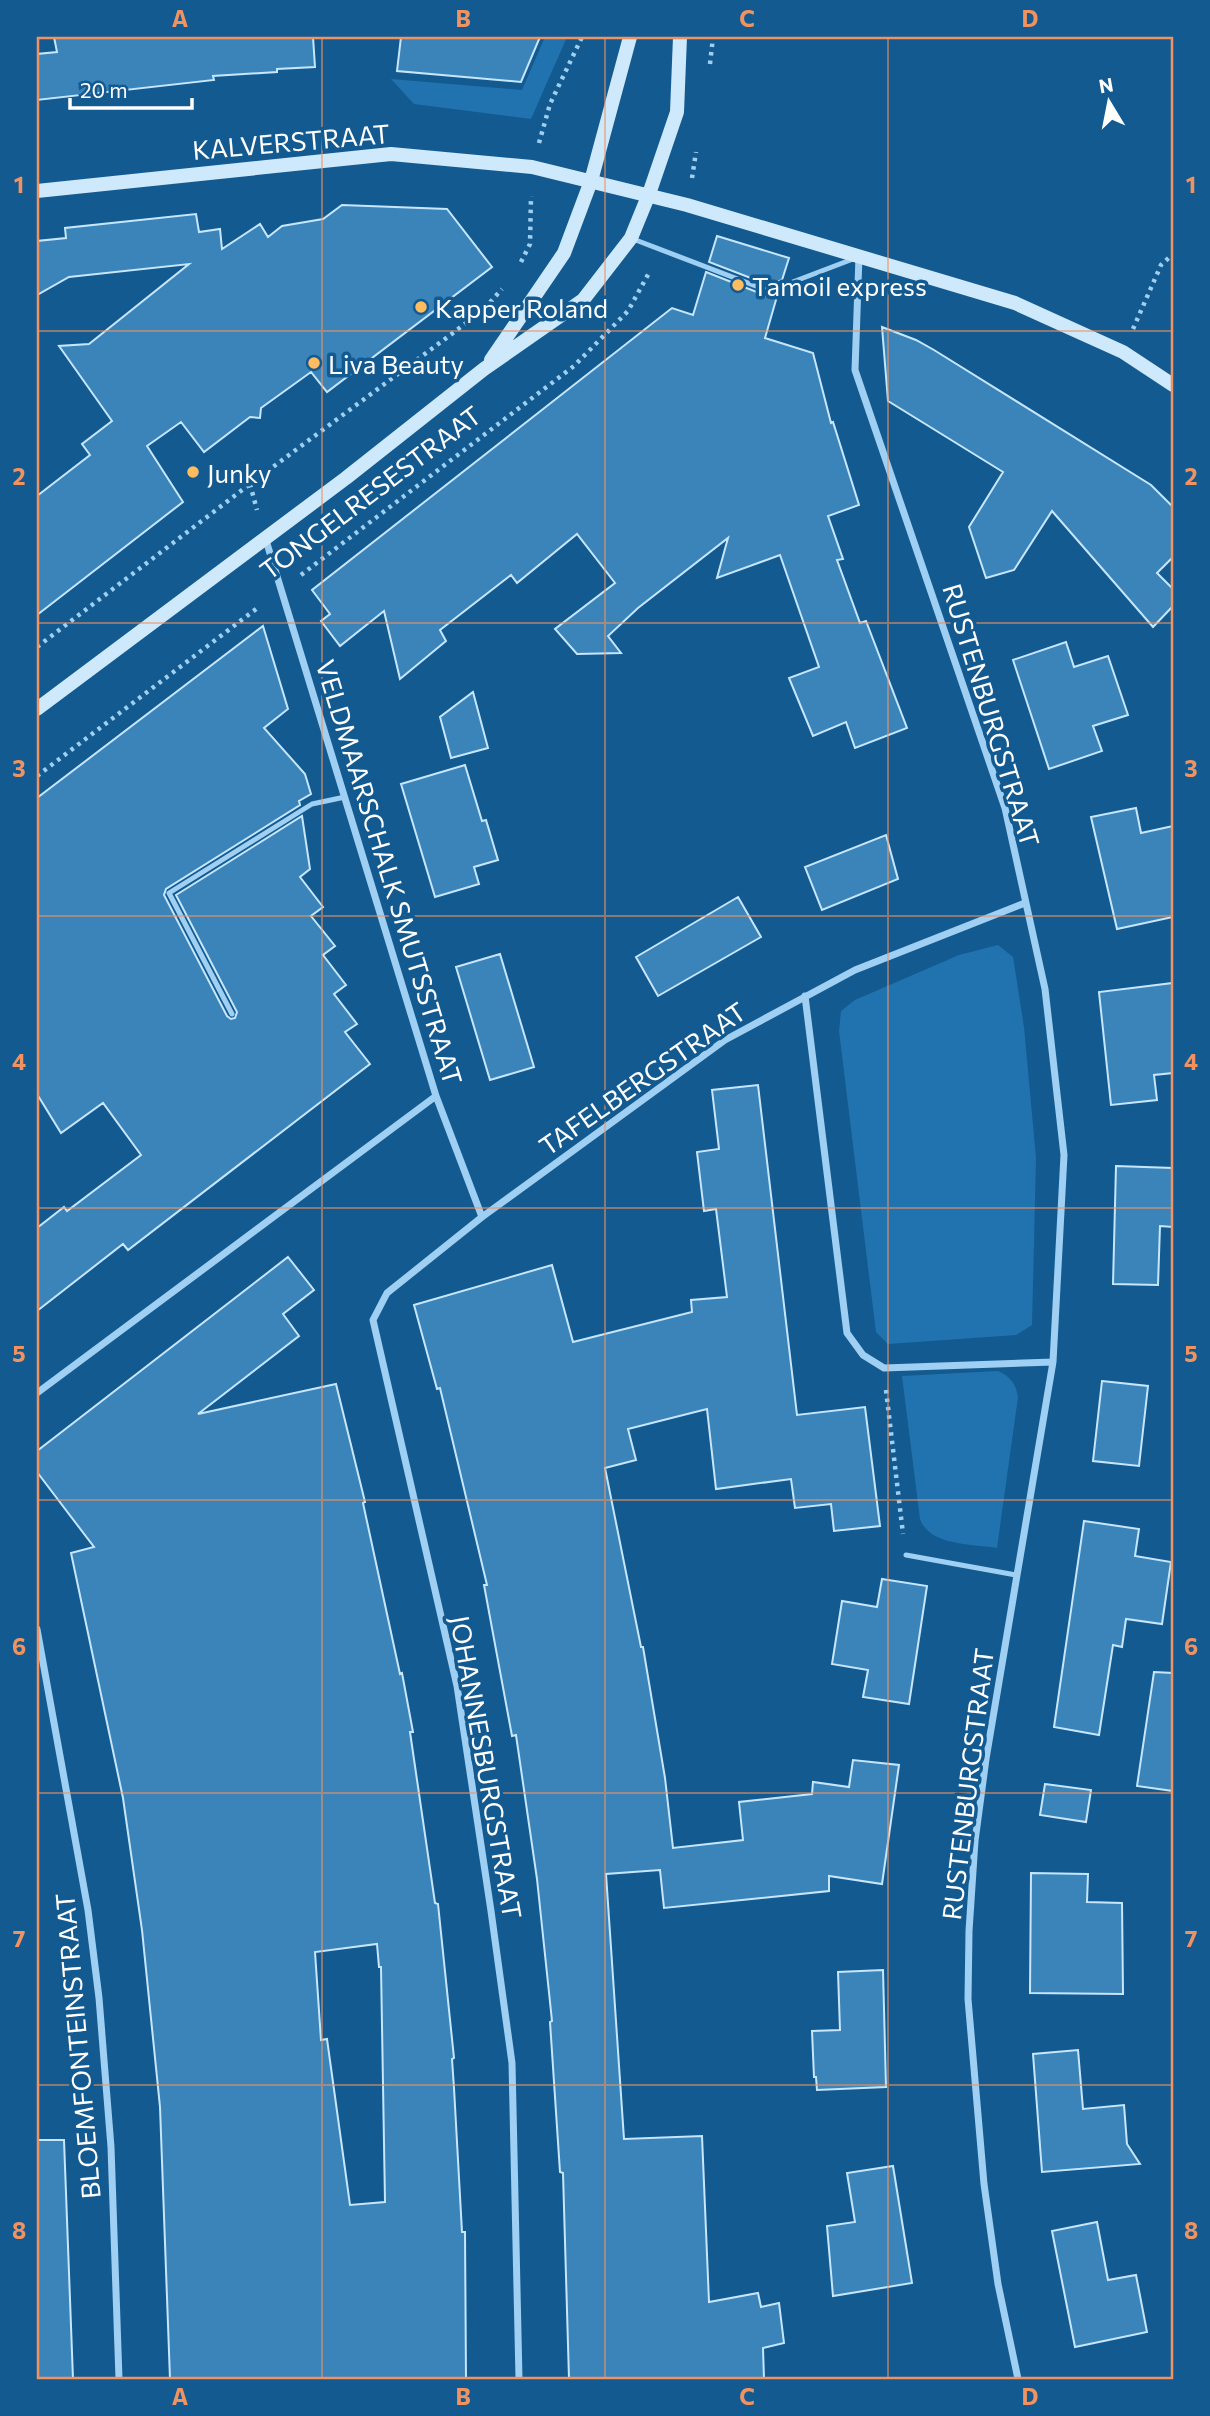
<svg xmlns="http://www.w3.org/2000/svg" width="1210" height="2416" viewBox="0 0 1210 2416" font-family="Commissioner,sans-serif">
<rect width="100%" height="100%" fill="#135a91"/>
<path fill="#2173af" d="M545 37H567L531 119 414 104 391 79 522 90Z
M998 945 1013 957 1024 1027 1036 1158 1032 1325 1016 1335 888 1344 876 1332 839 1031 841 1011 855 1000 959 955Z
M998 1371C1011 1377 1016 1384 1018 1397L997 1548C974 1544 929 1546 920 1519L902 1376Z"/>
<path fill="#3b84ba" stroke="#c6e6fd" stroke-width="2" fill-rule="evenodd" d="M54 37H313L315 67 277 69V72L213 76 214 80 37 100V54L57 52Z
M401 37H540L521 82 397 71Z
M342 205 447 209 492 267 327 392 311 372 261 408 260 418 250 417 204 452 181 422 147 446 183 502 37 615V496L90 455 82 444 112 421 59 346 89 344 189 264 69 277 37 295V241L66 238 65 228 196 214 199 232 220 229 222 249 260 224 268 237 282 226 323 219Z
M717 236 789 258 782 280 769 285 709 262Z
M706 272 767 296 778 293 765 338 813 353 831 423 833 422 859 505 828 516 843 559 837 560 860 623 866 621 907 728 855 748 846 722 813 736 789 678 819 667 780 555 717 578 728 538 638 608 608 636 621 653 577 654 555 629 615 583 577 534 517 583 511 575 440 630 446 641 400 679 384 611 340 646 321 621 330 614 312 590 672 308 693 315Z
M882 327 916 340 934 350 1151 485 1173 507V557L1157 573 1173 589V606L1153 627 1052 511 1014 570 986 578 969 527 1003 472 888 401Z
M263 626 288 709 264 728 305 774 311 794 299 801 300 805 166 889 164 895 227 1016 231 1019 235 1018 237 1012 176 895 302 816 310 869 300 877 323 907 311 916 335 946 323 955 346 985 334 994 357 1024 345 1032 370 1064 128 1250 123 1244 37 1311V1228L64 1207 67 1211 141 1155 103 1103 61 1133 37 1094V798Z
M1066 642 1074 667 1108 656 1128 715 1093 726 1102 751 1049 769 1013 660Z
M473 692 488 748 451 758 440 717Z
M465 765 482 821 486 820 498 860 474 867 479 884 435 897 401 784Z
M1136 808 1141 833 1173 826V917L1117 929 1091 817Z
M886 835 898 879 822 910 805 867Z
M738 897 761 937 658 996 636 957Z
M500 954 534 1067 490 1080 456 967Z
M1173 983V1073L1154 1075 1157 1100 1111 1105 1099 992Z
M758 1085 797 1415 865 1407 880 1526 834 1531 831 1504 795 1508 791 1479 716 1489 707 1409 628 1429 636 1460 605 1468 641 1647H643L665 1778 673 1848 743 1840 739 1802 812 1794 813 1782 849 1787 853 1760 899 1765 882 1884 829 1876V1891L664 1908 660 1870 606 1874 624 2139 702 2136 709 2302 758 2293 761 2307 779 2303 784 2343 763 2348 764 2379H569L563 2173 560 2172 550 2022 552 2021 537 1879 516 1735 512 1736 484 1585H487L440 1388 437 1389 414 1305 552 1265 573 1342 692 1312 691 1300 727 1297 716 1209 704 1211 697 1152 719 1149 712 1090Z
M1116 1166 1173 1168V1227L1160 1226 1158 1285 1113 1284Z
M288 1257 314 1290 283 1314 299 1336 198 1414 336 1384 365 1502 363 1503 400 1674 402 1673 413 1732H410L435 1903 438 1904 454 2058 452 2059 454 2088 462 2232H465L466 2379H170L160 2107 142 1930 123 1798 71 1553 94 1547 37 1472V1451ZM377 1944 379 1967H381L385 2202 350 2205 327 2039 321 2040 315 1952Z
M1102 1381 1148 1386 1139 1466 1093 1461Z
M1084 1521 1139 1529 1135 1556 1171 1562 1162 1624 1126 1619 1122 1647 1113 1645 1099 1735 1054 1727Z
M882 1579 927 1586 909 1704 863 1697 868 1670 832 1664 842 1601 877 1607Z
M1154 1672 1173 1673V1791L1137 1786Z
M1045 1784 1091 1790 1086 1822 1040 1815Z
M1031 1873 1088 1874 1087 1902 1122 1903 1123 1994 1030 1993Z
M883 1970 886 2087 817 2090 816 2077H814L812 2031 840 2030 838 1972Z
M1078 2050 1083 2109 1124 2105 1127 2144 1140 2164 1042 2172 1033 2054Z
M37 2140H64L73 2379H37Z
M893 2166 912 2283 833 2296 827 2226 855 2222 847 2173Z
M1097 2222 1108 2280 1136 2275 1147 2332 1075 2347 1052 2231Z"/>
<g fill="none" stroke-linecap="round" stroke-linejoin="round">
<path stroke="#9fcff2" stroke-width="4.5" stroke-dasharray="3.5 5" stroke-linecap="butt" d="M710 64 713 37
M539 143 550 104 582 37
M692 178 696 152
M521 262 530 244 531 196
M1133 329 1161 265 1173 254
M250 484 257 510
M301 575 574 366 628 311 650 271
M37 647 250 484 453 333 484 309 502 289
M37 776 260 606
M886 1390 903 1534"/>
<path stroke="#9fcff2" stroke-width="5" d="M633 239 769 291 853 259
M232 1014 169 893 312 804 345 797
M906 1555 1016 1575"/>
<path stroke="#9fcff2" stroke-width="7" d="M859 256 855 370 1005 808 1045 989 1064 1155 1053 1362 986 1759 975 1841 969 1931 968 1999 984 2184 998 2284 1018 2379
M265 537 436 1096 482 1217
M805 996 847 1333 863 1355 884 1368 1053 1362
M37 1393 436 1096
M37 1629 88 1910 99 1998 111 2147 119 2379
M519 2379 512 2063 491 1911 457 1686 373 1320 387 1293 482 1217 725 1040 855 970 1025 903"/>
<path stroke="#cee8fc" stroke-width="14" d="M37 191 391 154 532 167 687 205 1015 303 1123 352 1173 385
M491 360 564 253 591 181 630 37
M37 709 346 478 484 369 583 300 631 238 649 194 677 112 680 37"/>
</g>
<path fill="none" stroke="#f09361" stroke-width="2" stroke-opacity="0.55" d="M322 37V2379M605 37V2379M888 37V2379M37 331H1173M37 623H1173M37 916H1173M37 1208H1173M37 1500H1173M37 1793H1173M37 2085H1173"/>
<g fill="#ffbd60" stroke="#135a91" stroke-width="2.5">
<circle cx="738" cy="285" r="7"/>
<circle cx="421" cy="307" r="7"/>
<circle cx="314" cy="363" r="7"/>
<circle cx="193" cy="472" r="7"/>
</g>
<g text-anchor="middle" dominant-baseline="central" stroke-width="7" stroke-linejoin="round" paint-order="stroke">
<g font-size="26" fill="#fff" stroke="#135a91">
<text transform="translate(291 141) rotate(-5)">KALVERSTRAAT</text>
<text transform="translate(370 492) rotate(-37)">TONGELRESESTRAAT</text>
<text transform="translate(992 715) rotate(73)">RUSTENBURGSTRAAT</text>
<text transform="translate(390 872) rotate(73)">VELDMAARSCHALK SMUTSSTRAAT</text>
<text transform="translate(642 1078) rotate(-35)">TAFELBERGSTRAAT</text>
<text transform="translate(487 1767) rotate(80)">JOHANNESBURGSTRAAT</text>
<text transform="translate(967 1784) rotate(-83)">RUSTENBURGSTRAAT</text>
<text transform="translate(77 2046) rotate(-95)">BLOEMFONTEINSTRAAT</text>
</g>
<g font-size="26" fill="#fff" stroke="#135a91" text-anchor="start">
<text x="752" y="285">Tamoil express</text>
<text x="435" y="307">Kapper Roland</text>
<text x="328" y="363">Liva Beauty</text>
<text x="207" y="472">Junky</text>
</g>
</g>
<rect width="1210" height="2416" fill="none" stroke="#135a91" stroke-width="77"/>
<g transform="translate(1109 102) rotate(350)" stroke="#135a91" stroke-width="5" paint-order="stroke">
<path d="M0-5L12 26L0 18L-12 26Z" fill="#ffffff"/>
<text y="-10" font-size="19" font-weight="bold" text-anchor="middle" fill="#ffffff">N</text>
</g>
<path d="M70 98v10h122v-10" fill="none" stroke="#ffffff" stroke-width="3.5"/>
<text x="80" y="98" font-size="21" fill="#ffffff" stroke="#135a91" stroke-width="5" paint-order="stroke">20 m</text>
<rect x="38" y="38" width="1134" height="2340" fill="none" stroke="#f09361" stroke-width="2.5"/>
<g font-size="23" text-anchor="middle" font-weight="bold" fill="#f09361">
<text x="180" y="27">A</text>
<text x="463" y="27">B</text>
<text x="747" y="27">C</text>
<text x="1030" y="27">D</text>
<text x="19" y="193">1</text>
<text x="1191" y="193">1</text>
<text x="19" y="485">2</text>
<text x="1191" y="485">2</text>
<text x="19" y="777">3</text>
<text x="1191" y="777">3</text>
<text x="19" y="1070">4</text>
<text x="1191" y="1070">4</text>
<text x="19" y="1362">5</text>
<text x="1191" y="1362">5</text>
<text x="19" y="1655">6</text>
<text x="1191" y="1655">6</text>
<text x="19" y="1947">7</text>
<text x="1191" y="1947">7</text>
<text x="19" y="2239">8</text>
<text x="1191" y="2239">8</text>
<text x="180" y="2405">A</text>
<text x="463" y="2405">B</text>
<text x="747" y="2405">C</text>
<text x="1030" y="2405">D</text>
</g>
</svg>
